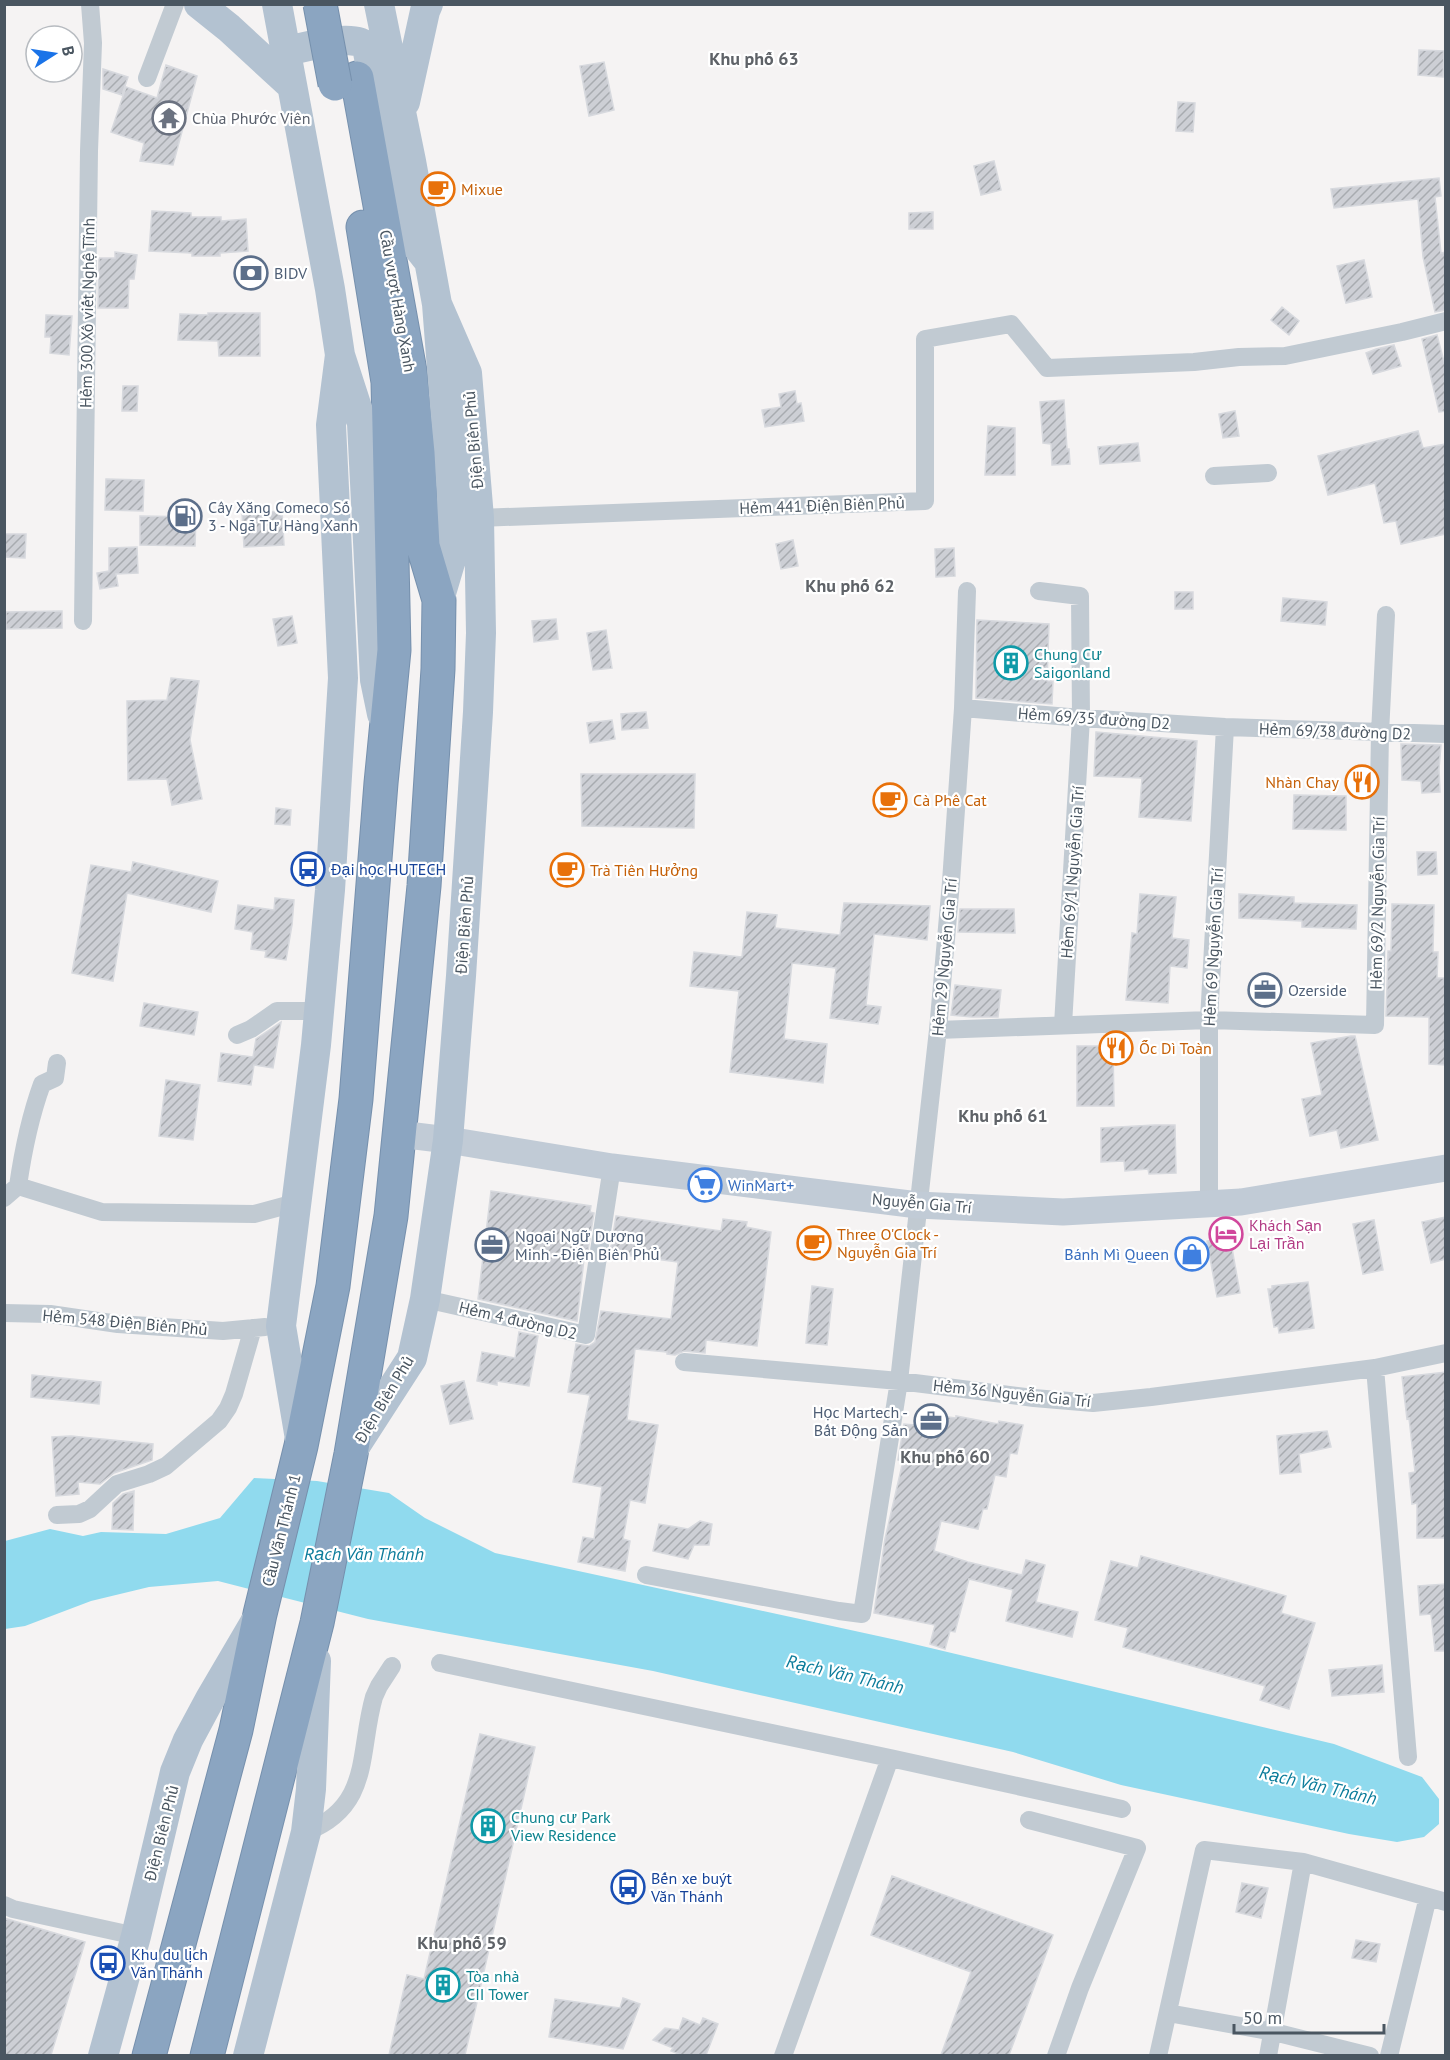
<svg xmlns="http://www.w3.org/2000/svg" width="1450" height="2060" viewBox="0 0 1450 2060" font-family="'PT Sans',sans-serif">
<defs>
<pattern id="building-hatch" width="6" height="6" patternUnits="userSpaceOnUse" patternTransform="scale(1.5)"><rect width="6" height="6" fill="#cdcfd5"/><path d="M-1 1l2-2M0 6l6-6M5 7l2-2" fill="none" stroke="#a8abb0"/></pattern>
</defs>
<rect width="100%" height="100%" fill="#f5f3f3"/>
<path fill="#90daee" d="M254 1478 317 1481 389 1493 425 1518 495 1553 901 1641 1334 1744 1422 1777 1439 1799V1824L1424 1837 1397 1842 1349 1834 1121 1785 1013 1752 653 1671 368 1619 218 1581 149 1587 91 1601 25 1626 5 1629V1541L50 1529 83 1536 101 1532 166 1534 220 1518Z"/>
<path fill="url(#building-hatch)" stroke="#d7d9de" stroke-width="1.5" d="M1419 50 1444 51 1443 77 1418 75Z
M604 62 614 110 589 116 580 66Z
M166 65 197 76 173 165 140 161 144 143 111 132 126 87 157 98Z
M103 69 128 77 122 95 103 89Z
M1178 102 1195 103 1193 132 1176 131Z
M994 161 1001 190 981 195 974 166Z
M1439 178 1441 196 1435 197 1441 253 1446 252V310L1435 312 1423 257 1418 199 1334 208 1331 189Z
M152 211 191 213V217H221V221L246 219 248 251 220 253V256H192V253L149 251Z
M933 212V229H909V213Z
M115 252 137 255 134 279H129L128 308H98L99 258H115Z
M1364 260 1372 297 1346 303 1337 266Z
M1282 307 1299 321 1289 335 1271 320Z
M208 313H260V356H219L218 341 178 340 180 314 208 315Z
M46 315 72 316 69 355 50 353 51 337H45Z
M1437 335 1446 369V411L1439 412 1422 339Z
M1394 345 1401 366 1373 374 1366 353 1376 349Z
M123 386H138L137 411H122Z
M795 391 797 404 801 403 804 421 765 427 762 410 781 407 779 394Z
M1064 400 1067 449H1069L1070 464 1052 465 1051 444 1043 443 1040 402Z
M1235 411 1239 436 1223 438 1219 414Z
M988 426 1015 428V475H985Z
M1418 431 1423 448 1446 444V534L1401 544 1396 521 1384 523 1375 483 1328 495 1318 456Z
M1138 443 1140 461 1100 464 1098 447Z
M106 479 144 480 143 511 105 510Z
M282 511 284 545 244 547 242 513Z
M140 516 196 517 195 546 140 545Z
M4 534H26L25 558 4 557Z
M793 540 798 566 781 569 776 544Z
M137 547 138 573 116 574 118 586 100 589 97 573 109 571V548Z
M954 548 955 576 936 577 935 549Z
M1175 592H1193V609H1175Z
M1283 598 1327 602 1325 625 1281 621Z
M62 611V628L6 629V612Z
M292 616 297 643 278 646 273 619Z
M556 619 558 639 534 642 532 621Z
M977 620 1049 624 1047 681H1053L1052 704 976 698Z
M606 630 612 668 593 670 587 633Z
M171 678 199 681 190 740 202 799 172 805 167 779 128 780 127 701 167 700Z
M646 712 648 728 622 730 621 714Z
M612 720 615 739 590 743 587 723Z
M1096 732 1197 741 1191 821 1139 817 1142 778 1094 776Z
M1401 744 1441 745 1439 769 1440 792 1422 793 1421 781 1402 780Z
M581 774H695L694 828 582 826Z
M1294 795 1346 796V830L1293 829Z
M276 808 291 810 290 825 275 824Z
M1417 852H1436L1437 874 1418 875Z
M133 862 218 881 211 912 127 893 113 981 72 973 91 865 131 872Z
M1140 894 1176 897 1172 938 1189 940 1187 968 1170 966 1168 1003 1126 1000 1132 933 1137 934Z
M1239 894 1294 897V903L1357 905 1356 929 1302 927V921L1239 918Z
M275 898 294 900 292 925 286 960 265 957 266 951 251 949 253 932 235 929 238 905 274 910Z
M844 903 930 906 927 940 874 934 866 1005 881 1007 878 1024 830 1018 836 968 792 963 784 1039 827 1044 823 1083 730 1072 739 991 690 986 694 952 742 957 747 912 777 915 775 928 840 935Z
M1392 904 1434 905 1433 952H1438L1437 978H1446V1065L1429 1064V1017L1386 1016 1388 951H1391Z
M960 909H1014L1015 933 958 932Z
M955 985 1001 990 998 1017H972L951 1015Z
M144 1003 198 1012 194 1035 140 1026Z
M281 1022 273 1068 254 1065 251 1085 218 1081 221 1053 253 1057 256 1039Z
M1351 1036H1355L1378 1140 1341 1148 1337 1130 1310 1136 1302 1099 1322 1095 1311 1043Z
M1077 1046H1113L1114 1106H1077Z
M166 1080 200 1085 193 1140 159 1136Z
M1155 1125H1175L1176 1173 1149 1174 1148 1169 1125 1171 1124 1161 1101 1162V1128Z
M491 1191 591 1206 590 1212 594 1213 588 1250H585L577 1321 478 1299Z
M616 1216 721 1231 723 1219 747 1222 746 1227 771 1232 757 1346 706 1340 705 1353 684 1351 675 1355 667 1354V1352L635 1349 627 1420 658 1425 645 1503 630 1500 623 1539 630 1541 625 1571 578 1562 583 1537 594 1539 602 1487 573 1482 590 1395 568 1392 576 1344 589 1346 595 1342 601 1311 671 1319 678 1262 610 1253Z
M1446 1217V1259L1431 1263 1422 1222Z
M1374 1220 1383 1270 1363 1274 1353 1224Z
M1230 1237 1240 1293 1217 1297 1207 1241Z
M1308 1282 1314 1328 1279 1333 1278 1326 1274 1327 1268 1289H1272V1286Z
M812 1286 833 1289 827 1345 806 1343Z
M519 1332 538 1336 529 1386 497 1381V1385L477 1381 482 1352 515 1358Z
M1446 1372V1538H1417V1503L1412 1504 1409 1473 1415 1472 1409 1418 1407 1419 1402 1377Z
M32 1375 101 1382 99 1404 31 1397Z
M464 1381 473 1419 450 1424 441 1386Z
M917 1413 956 1418V1416L998 1424 999 1421 1023 1425 1017 1454 1010 1453 1006 1477 995 1475 987 1509H983L978 1529 941 1521 934 1551 968 1562 1022 1575 1026 1560 1045 1565 1036 1602 1078 1612 1072 1637 1006 1621 1013 1590 969 1579 955 1632 950 1631 945 1649 930 1644 935 1625 874 1613 885 1539 903 1461 898 1460 904 1424 915 1425Z
M1327 1431 1331 1447 1299 1454 1301 1472 1280 1474 1277 1436Z
M71 1436 153 1444 152 1460 114 1473 100 1484 78 1482 79 1494 56 1496 52 1437Z
M134 1491 133 1530 112 1529 113 1503 123 1494Z
M700 1521 712 1524 709 1545H694L688 1559 653 1551 659 1524 688 1529Z
M1141 1556 1286 1596 1281 1613 1315 1623 1289 1709 1260 1700 1265 1686 1123 1647 1128 1628 1095 1620 1111 1561 1138 1568Z
M1446 1584V1651H1435L1431 1614 1420 1615 1418 1586Z
M1382 1665 1384 1692 1332 1696 1329 1670Z
M480 1734 535 1747 465 2055H389L407 1975 424 1979Z
M892 1876 1053 1935 1009 2055H941L971 1972 871 1935Z
M1242 1883 1268 1888 1261 1918 1236 1912Z
M4 1918 85 1942 51 2055H4Z
M1356 1940 1380 1944 1376 1962 1352 1958Z
M623 1998 640 2004 623 2049 549 2037 555 1999 620 2008Z
M683 2018 700 2025 703 2018 718 2024 706 2055H681L671 2051 673 2048 653 2040 665 2028 679 2030Z"/>
<g fill="none" stroke-linecap="round" stroke-linejoin="round">
<defs>
<path id="highway" d="M149 2056 236 1730 260 1614 301 1446 333 1286 356 1099 381 783 394 650 388 382 363 227
M207 2056 317 1623 351 1454 391 1216 424 886 438 669 439 600 423 546 418 453 410 371 357 78"/>
</defs>
<use href="#highway" stroke="#7690ad" stroke-width="35"/>
<path stroke="#c1cad2" stroke-width="18" d="M147 78 175 4
M1214 476 1268 473
M479 518 925 501V339L1011 324 1047 368 1194 362 1239 357 1285 356 1402 332 1446 321
M1039 591 1080 596 1081 718 1063 1025
M83 621 89 151 93 43 90 4
M963 708 1081 718 1225 727 1446 734
M938 1030 1209 1020 1375 1025 1380 733 1386 615
M237 1035 251 1029 277 1011H319
M18 1186C23 1151 30 1117 42 1084L55 1078 57 1063
M4 1198 18 1186 102 1212 254 1214 295 1203
M1209 1203V1020L1225 727
M425 1299 586 1335 612 1167
M4 1313 50 1314 118 1324 223 1331 265 1327
M684 1362 899 1381 1034 1398 1093 1403 1151 1397 1375 1368 1446 1353
M1375 1368 1408 1757
M57 1515 79 1514 90 1509 117 1484 149 1474 166 1466 219 1421 228 1408 234 1394 253 1328
M646 1575 839 1611 862 1614 899 1381 938 1030 951 882 963 708 967 591
M440 1663 890 1758 783 2056
M890 1758 1122 1809
M1029 1820 1137 1848 1080 1988 1056 2056
M306 1832C372 1806 358 1753 374 1697L379 1686 392 1666
M4 1905 13 1909 136 1936
M1168 2013 1274 2032 1370 2056
M1158 2056 1204 1850 1303 1862 1446 1902
M1268 2056 1303 1862
M1389 2056 1428 1897"/>
<path stroke="#c1cbd6" stroke-width="27" d="M399 1134 448 1140 612 1167 918 1205 1063 1212 1241 1202 1446 1168"/>
<path stroke="#b3c2d1" stroke-width="30" d="M199 4 229 28 292 86
M277 4 330 289 340 355 362 423 375 680 382 714
M379 4 411 161 437 304 452 498V556L439 600
M285 51C304 48 354 32 367 47L401 226 427 259
M405 102 425 11 428 4
M300 1439 281 1326 316 1045 330 890 343 678 331 425 340 355
M352 1451 412 1358 425 1299 448 1140 461 976 478 712 481 633 479 518 467 373 437 304
M103 2056 136 1936 175 1772 188 1740 210 1699 254 1624
M248 2056 306 1832 311 1789 316 1661"/>
<use href="#highway" stroke="#8ba5c1" stroke-width="33"/>
<defs>
<path id="highway-bridge" d="M320 4 335 84"/>
</defs>
<use href="#highway-bridge" stroke="#7690ad" stroke-width="35" stroke-linecap="butt"/>
<use href="#highway-bridge" stroke="#8ba5c1" stroke-width="33"/>
</g>
<defs>
<symbol id="temple-ring" viewBox="-11 -11 22 22"><circle r="9.5" fill="#fff" stroke="#6b7280" stroke-width="1.5"/><path d="M0-6L5-2H3V0L6.5 2.5H4V6H1.5V3h-3V6H-4V2.5H-6.5L-3 0V-2H-5Z" fill="#6b7280"/></symbol>
<symbol id="cafe-ring" viewBox="-11 -11 22 22"><circle r="9.5" fill="#fff" stroke="#e8710a" stroke-width="1.5"/><path d="M-5.5-4.5H6V0H3Q3 3.5 0 3.5H-2.5Q-5.5 3.5-5.5 0ZM3-3.2v2h1.7v-2ZM-6 4.5H4V6H-6Z" fill="#e8710a"/></symbol>
<symbol id="bank-ring" viewBox="-11 -11 22 22"><circle r="9.5" fill="#fff" stroke="#5c6f8a" stroke-width="1.5"/><path d="M-6-4H6V4H-6ZM0-2.3a2.3 2.3 0 1 0 0 4.6a2.3 2.3 0 1 0 0-4.6Z" fill="#5c6f8a"/></symbol>
<symbol id="fuel-ring" viewBox="-11 -11 22 22"><circle r="9.5" fill="#fff" stroke="#5c6f8a" stroke-width="1.5"/><path d="M-5.5-6h7V0h2V4h1.3V-2.5L3-4.5l.8-.8L6-3V5H2.5V1h-1V6h-7ZM-4.2-4.7v3.2H.2V-4.7Z" fill="#5c6f8a"/></symbol>
<symbol id="building-ring" viewBox="-11 -11 22 22"><circle r="9.5" fill="#fff" stroke="#0f9aa8" stroke-width="1.5"/><path d="M-4-6H4V6H1V3H-1V6H-4ZM-2.5-4.3h1.7v1.8h-1.7ZM.8-4.3h1.7v1.8H.8ZM-2.5-1h1.7V.8h-1.7ZM.8-1h1.7V.8H.8Z" fill="#0f9aa8"/></symbol>
<symbol id="restaurant-ring" viewBox="-11 -11 22 22"><circle r="9.5" fill="#fff" stroke="#e8710a" stroke-width="1.5"/><path d="M-5-6h1v4h1v-4h1v4h1v-4h1v5L-1.5 .5V6h-2V.5L-5-1ZM5-6V6H3V1.5H1.5Q1.5-4 5-6Z" fill="#e8710a"/></symbol>
<symbol id="bus-ring" viewBox="-11 -11 22 22"><circle r="9.5" fill="#fff" stroke="#1a4fb4" stroke-width="1.5"/><path d="M-5-6H5V4H4V6H2V4H-2V6H-4V4H-5ZM-3.5-4V0h7V-4ZM-3.5 1.2v1.5H-2V1.2ZM2 1.2v1.5H3.5V1.2Z" fill="#1a4fb4"/></symbol>
<symbol id="office-ring" viewBox="-11 -11 22 22"><circle r="9.5" fill="#fff" stroke="#5c6f8a" stroke-width="1.5"/><path d="M-6-3h4V-5.5h4V-3h4V5H-6ZM-1-4.5V-3h2v-1.5ZM-6 0V1H6V0Z" fill="#5c6f8a"/></symbol>
<symbol id="supermarket-ring" viewBox="-11 -11 22 22"><circle r="9.5" fill="#fff" stroke="#3f7fe0" stroke-width="1.5"/><path d="M-6-5.5h2.5l.6 2H6L4.5 2H-2.5L-4.4-4H-6ZM-1.5 3.2a1.3 1.3 0 1 0 .1 0ZM3 3.2a1.3 1.3 0 1 0 .1 0Z" fill="#3f7fe0"/></symbol>
<symbol id="hotel-ring" viewBox="-11 -11 22 22"><circle r="9.5" fill="#fff" stroke="#d1479c" stroke-width="1.5"/><path d="M-6-4.5h1.5V1H6V5H4.5V3h-9V5H-6ZM-4 0a1.8 1.8 0 1 1 3.6 0ZM.5 0V-2.5h3Q6-2.5 6 0Z" fill="#d1479c"/></symbol>
<symbol id="shop-ring" viewBox="-11 -11 22 22"><circle r="9.5" fill="#fff" stroke="#3f7fe0" stroke-width="1.5"/><path d="M-5-2.5h2.3a2.7 3.5 0 0 1 5.4 0H5L5.5 6h-11ZM-1.5-2.5h3a1.5 2.3 0 0 0-3 0Z" fill="#3f7fe0"/></symbol>
</defs>
<g fill-rule="evenodd">
<use href="#temple-ring" x="150" y="99" width="38" height="38"/>
<use href="#cafe-ring" x="419" y="170" width="38" height="38"/>
<use href="#bank-ring" x="232" y="254" width="38" height="38"/>
<use href="#fuel-ring" x="166" y="497" width="38" height="38"/>
<use href="#building-ring" x="992" y="644" width="38" height="38"/>
<use href="#restaurant-ring" x="1343" y="763" width="38" height="38"/>
<use href="#cafe-ring" x="871" y="781" width="38" height="38"/>
<use href="#bus-ring" x="289" y="850" width="38" height="38"/>
<use href="#cafe-ring" x="548" y="851" width="38" height="38"/>
<use href="#office-ring" x="1246" y="971" width="38" height="38"/>
<use href="#restaurant-ring" x="1097" y="1029" width="38" height="38"/>
<use href="#supermarket-ring" x="686" y="1166" width="38" height="38"/>
<use href="#hotel-ring" x="1207" y="1215" width="38" height="38"/>
<use href="#cafe-ring" x="795" y="1224" width="38" height="38"/>
<use href="#office-ring" x="473" y="1226" width="38" height="38"/>
<use href="#shop-ring" x="1173" y="1235" width="38" height="38"/>
<use href="#office-ring" x="912" y="1402" width="38" height="38"/>
<use href="#building-ring" x="469" y="1807" width="38" height="38"/>
<use href="#bus-ring" x="609" y="1868" width="38" height="38"/>
<use href="#bus-ring" x="89" y="1944" width="38" height="38"/>
<use href="#building-ring" x="424" y="1966" width="38" height="38"/>
</g>
<g text-anchor="middle" dominant-baseline="central" stroke-width="4.5" stroke-linejoin="round" paint-order="stroke">
<g font-size="16" fill="#5b616d" stroke="#fff" text-anchor="start">
<text x="192" y="118">Chùa Phước Viên</text>
</g>
<g font-size="16" fill="#c56008" stroke="#fff" text-anchor="start">
<text x="461" y="189">Mixue</text>
<text x="1339" y="782" text-anchor="end">Nhàn Chay</text>
<text x="913" y="800">Cà Phê Cat</text>
<text x="590" y="870">Trà Tiên Hưởng</text>
<text x="1139" y="1048">Ốc Dì Toàn</text>
<text x="837" y="1234">Three O'Clock -<tspan x="837" dy="18">Nguyễn Gia Trí</tspan></text>
</g>
<g font-size="16" fill="#4e5e75" stroke="#fff" text-anchor="start">
<text x="274" y="273">BIDV</text>
<text x="208" y="507">Cây Xăng Comeco Số<tspan x="208" dy="18">3 - Ngã Tư Hàng Xanh</tspan></text>
<text x="1288" y="990">Ozerside</text>
<text x="515" y="1236">Ngoại Ngữ Dương<tspan x="515" dy="18">Minh - Điện Biên Phủ</tspan></text>
<text x="908" y="1412" text-anchor="end">Học Martech -<tspan x="908" dy="18">Bất Động Sản</tspan></text>
</g>
<g font-size="16" fill="#4a5661" stroke="#fff">
<text transform="translate(398 301) rotate(80)">Cầu vượt Hàng Xanh</text>
<text transform="translate(87 313) rotate(-89)">Hẻm 300 Xô viết Nghệ Tĩnh</text>
<text transform="translate(473 440) rotate(-95)">Điện Biên Phủ</text>
<text transform="translate(822 505) rotate(-2)">Hẻm 441 Điện Biên Phủ</text>
<text transform="translate(1094 718) rotate(4)">Hẻm 69/35 đường D2</text>
<text transform="translate(1335 731) rotate(2)">Hẻm 69/38 đường D2</text>
<text transform="translate(1072 872) rotate(-86)">Hẻm 69/1 Nguyễn Gia Trí</text>
<text transform="translate(1377 903) rotate(-89)">Hẻm 69/2 Nguyễn Gia Trí</text>
<text transform="translate(464 925) rotate(-86)">Điện Biên Phủ</text>
<text transform="translate(1213 947) rotate(-87)">Hẻm 69 Nguyễn Gia Trí</text>
<text transform="translate(944 957) rotate(-85)">Hẻm 29 Nguyễn Gia Trí</text>
<text transform="translate(922 1203) rotate(5)">Nguyễn Gia Trí</text>
<text transform="translate(518 1320) rotate(13)">Hẻm 4 đường D2</text>
<text transform="translate(125 1322) rotate(5)">Hẻm 548 Điện Biên Phủ</text>
<text transform="translate(1012 1393) rotate(6)">Hẻm 36 Nguyễn Gia Trí</text>
<text transform="translate(384 1399) rotate(-59)">Điện Biên Phủ</text>
<text transform="translate(281 1530) rotate(-76)">Cầu Văn Thánh 1</text>
<text transform="translate(161 1833) rotate(-76)">Điện Biên Phủ</text>
</g>
<g font-size="16" fill="#0d838f" stroke="#fff" text-anchor="start">
<text x="1034" y="654">Chung Cư<tspan x="1034" dy="18">Saigonland</tspan></text>
<text x="511" y="1817">Chung cư Park<tspan x="511" dy="18">View Residence</tspan></text>
<text x="466" y="1976">Tòa nhà<tspan x="466" dy="18">CII Tower</tspan></text>
</g>
<g font-size="16" fill="#164399" stroke="#fff" text-anchor="start">
<text x="331" y="869">Đại học HUTECH</text>
<text x="651" y="1878">Bến xe buýt<tspan x="651" dy="18">Văn Thánh</tspan></text>
<text x="131" y="1954">Khu du lịch<tspan x="131" dy="18">Văn Thánh</tspan></text>
</g>
<g font-size="16" fill="#366cbe" stroke="#fff" text-anchor="start">
<text x="728" y="1185">WinMart+</text>
<text x="1169" y="1254" text-anchor="end">Bánh Mì Queen</text>
</g>
<g font-size="16" fill="#b23c85" stroke="#fff" text-anchor="start">
<text x="1249" y="1225">Khách Sạn<tspan x="1249" dy="18">Lại Trần</tspan></text>
</g>
<g font-size="18" font-weight="bold" fill="#5f6368" stroke="#fff">
<text x="754" y="58">Khu phố 63</text>
<text x="850" y="585">Khu phố 62</text>
<text x="1003" y="1115">Khu phố 61</text>
<text x="945" y="1456">Khu phố 60</text>
<text x="462" y="1942">Khu phố 59</text>
</g>
<g font-size="18" font-style="italic" fill="#0c7c9b" stroke="#fff">
<text x="364" y="1553">Rạch Văn Thánh</text>
<text transform="translate(845 1674) rotate(13)">Rạch Văn Thánh</text>
<text transform="translate(1318 1785) rotate(13)">Rạch Văn Thánh</text>
</g>
</g>
<rect width="1450" height="2060" fill="none" stroke="#4a5661" stroke-width="12"/>
<g transform="translate(54 54) rotate(78)"><circle r="28" fill="#ffffff" stroke="#b7bbc0" stroke-width="1.5"/>
<path d="M0-4.5L10 22L0 15L-10 22Z" fill="#1a73e8"/>
<text y="-9" font-size="16" font-weight="bold" text-anchor="middle" fill="#4a5661">B</text>
</g>
<path d="M1234 2024v9h150v-9" fill="none" stroke="#4a5661" stroke-width="3"/>
<text x="1243" y="2024" font-size="18" fill="#4a5661" stroke="#ffffff" stroke-width="4.5" paint-order="stroke">50 m</text>
</svg>
